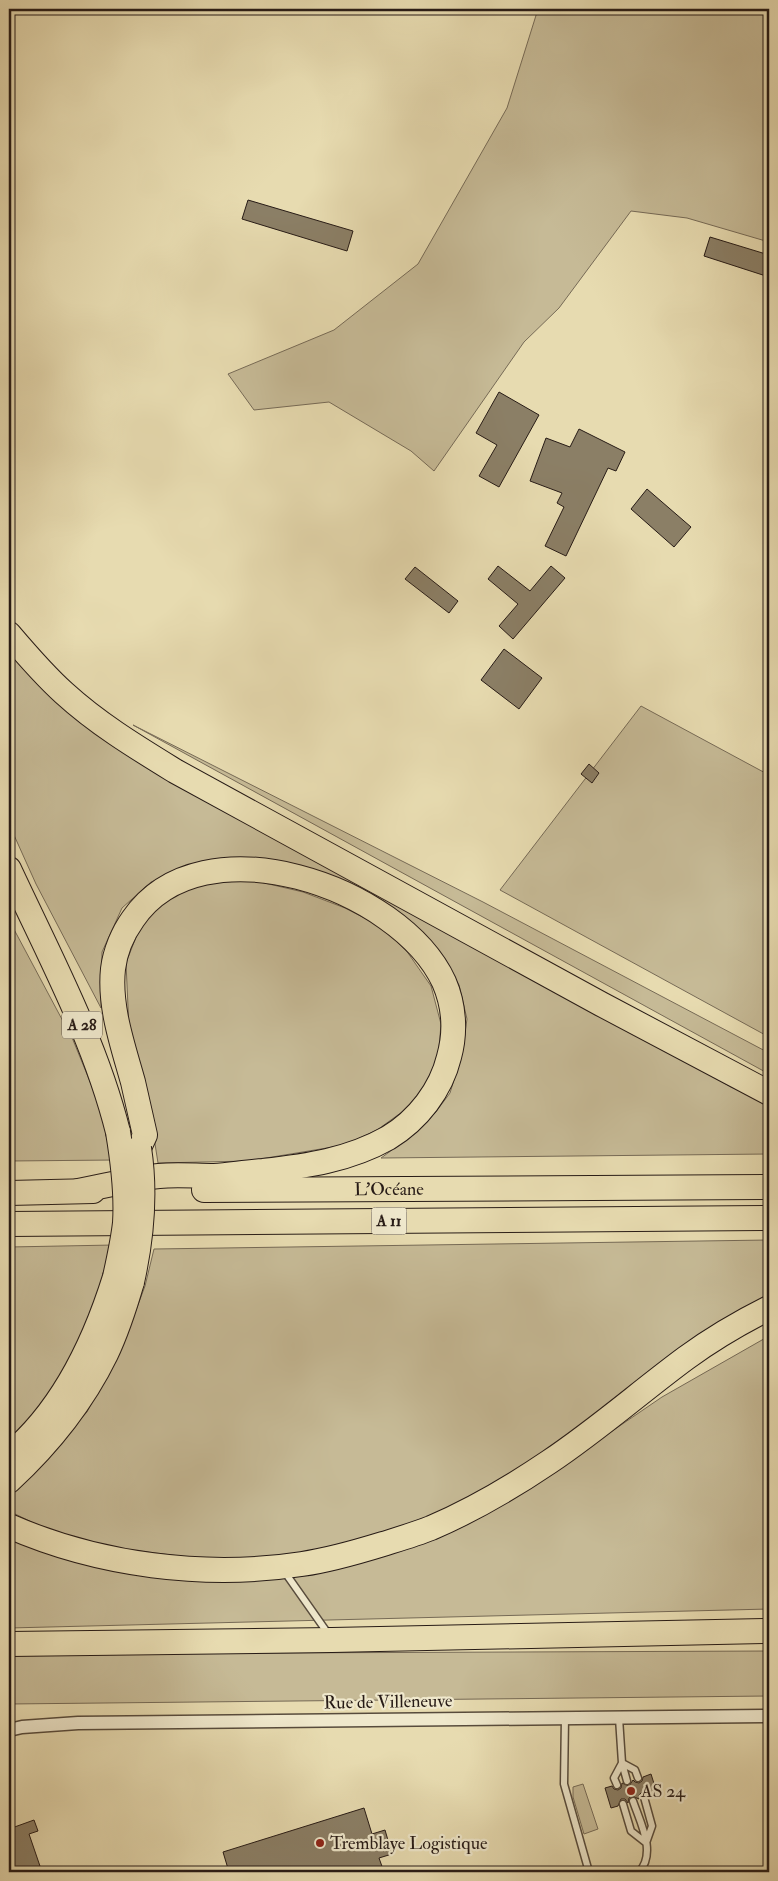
<svg xmlns="http://www.w3.org/2000/svg" width="778" height="1881" viewBox="0 0 778 1881" font-family="'IM FELL Double Pica',serif">
<rect width="100%" height="100%" fill="#e7dbb0"/>
<filter id="stains"><feTurbulence type="fractalNoise" baseFrequency=".004" numOctaves="4"/><feColorMatrix values="0 0 0 0 .2 0 0 0 0 .09 0 0 0 0 .02 0 0 0 .5 -.17"/></filter>
<radialGradient id="worn" r=".72"><stop offset=".6" stop-color="#630" stop-opacity="0"/><stop offset="1" stop-color="#630" stop-opacity=".3"/></radialGradient>
<path fill="#c6ba96" stroke="#766a56" d="M538 9H769V242L687 218 631 211 559 308 524 342 434 471 411 451 329 402 254 410 228 374 334 330 418 264 507 108Z
M9 649 26 671 602 1013 731 1087 769 1103V1154L381 1158 410 1137 435 1113 450 1093 462 1053 467 1019 459 985 446 961 429 939 400 915 301 867 243 858 200 862 151 882 122 908 102 952 101 1008 36 884 9 824Z
M641 706 769 775V1037L500 890Z
M133 725 483 902 769 1053V1074Z
M256 881 303 892 345 908 384 928 408 953 431 986 441 1024 438 1060 426 1087 409 1107 377 1130 345 1145 248 1161 158 1163 153 1131 129 1028 126 963 143 919 178 892 211 882Z
M9 920 73 1040 111 1133 115 1160 9 1161Z
M769 1240V1298L516 1478 369 1544 260 1562 163 1560 54 1533 9 1511V1494L36 1468 87 1412 130 1326 145 1286 154 1249Z
M114 1245 108 1275 57 1388 9 1444V1247Z
M769 1336V1609L9 1628V1535L301 1571 555 1470 662 1397Z
M769 1651V1696L9 1704V1654Z
M583 1784 598 1829 584 1834 573 1797V1787Z"/>
<path fill="#8b7f66" stroke="#271b16" d="M248 200 353 231 347 251 242 219Z
M710 237 769 255V277L704 256Z
M499 392 539 415 499 487 479 476 497 445 476 433Z
M579 429 625 452 616 471 608 468 566 556 545 546 564 507 557 503 562 493 530 481 546 438 570 447Z
M647 489 691 527 674 547 631 509Z
M498 566 530 591 551 566 565 578 513 639 499 626 518 604 488 579Z
M415 567 458 601 449 613 405 579Z
M504 649 542 678 519 709 481 680Z
M589 764 599 773 592 783 581 774Z
M651 1774 657 1793 649 1796 646 1792H642L639 1795V1799L632 1796 629 1798 628 1803 625 1799H621L618 1806 611 1808 605 1788 612 1786 614 1789 618 1790 621 1788 622 1783 629 1786 633 1780 635 1782 639 1783 642 1781 643 1777Z
M364 1808 372 1834 385 1830 392 1854 379 1858 384 1872H229L223 1852Z
M34 1820 38 1831 29 1834 42 1872H9V1829Z"/>
<g fill="none" stroke-linecap="round" stroke-linejoin="round">
<defs>
<path id="service" d="M284 1571 329 1635
M565 1717 564 1784 589 1872
M619 1718 622 1763 627 1781
M622 1763 635 1770 638 1778
M617 1785 614 1778 622 1763
M644 1797 652 1826 646 1843
M633 1801C640 1822 657 1853 639 1872
M623 1804 631 1831 645 1842"/>
<path id="minor" d="M9 1730 22 1727 78 1723 769 1716"/>
<g id="motorway">
<path d="M9 634C26 654 44 675 64 693 98 724 136 747 175 771L601 1004 769 1093"/>
<path d="M9 869C49 955 95 1040 118 1132"/>
<path id="s1" d="M204 1190 769 1187"/>
<path d="M78 1191C105 1186 132 1179 159 1176 177 1174 196 1176 214 1176 230 1175 246 1172 263 1171 307 1166 349 1160 388 1138 418 1120 441 1090 449 1057 456 1032 454 1005 444 982 400 887 202 818 133 919 123 933 115 952 113 969 109 1007 123 1046 133 1082 137 1100 141 1117 145 1135L139 1148"/>
<path d="M9 1193 93 1191"/>
<path d="M9 1224 769 1218"/>
<path d="M9 1455C62 1411 95 1341 115 1277"/>
<path d="M9 1481C48 1445 83 1401 106 1354 117 1331 125 1306 132 1282"/>
<path d="M9 1526C98 1565 205 1579 302 1564 330 1560 357 1552 383 1544 399 1539 416 1534 431 1528 473 1510 512 1487 549 1462 597 1430 640 1392 686 1358 712 1339 741 1322 769 1308"/>
<path d="M9 1644 332 1640 769 1631"/>
</g>
</defs>
<use href="#service" stroke="#574b3c" stroke-width="9"/>
<use href="#minor" stroke="#574b3c" stroke-width="15"/>
<use href="#motorway" stroke="#271b16" stroke-width="26"/>
<use href="#service" stroke="#efe8cc" stroke-width="6"/>
<use href="#minor" stroke="#efe8cc" stroke-width="12"/>
<use href="#motorway" stroke="#e7dbb0" stroke-width="24"/>
<defs>
<path id="motorway-bridge" d="M115 1277C119 1259 123 1241 125 1223 127 1192 123 1162 118 1132
M132 1282C142 1237 146 1193 139 1148"/>
</defs>
<use href="#motorway-bridge" stroke="#271b16" stroke-width="26" stroke-linecap="butt"/>
<use href="#motorway-bridge" stroke="#e7dbb0" stroke-width="24"/>
</g>
<g fill="#8f2418" stroke="#efe8cc" stroke-width="2">
<circle cx="631" cy="1791" r="5"/>
<circle cx="320" cy="1843" r="5"/>
</g>
<g text-anchor="middle" dominant-baseline="central" stroke-width="4.5" stroke-linejoin="round" paint-order="stroke">
<g fill="#efe8cc" stroke="#63584d" stroke-width="1">
<rect x="62" y="1011.5" width="40" height="27" rx="4"/>
<rect x="371.5" y="1207.5" width="35" height="27" rx="4"/>
</g>
<g font-size="16" font-weight="bold" fill="#271b16">
<text x="82" y="1025">A 28</text>
<text x="389" y="1221">A 11</text>
</g>
<g font-size="18" fill="#271b16" stroke="#efe8cc">
<text stroke="none"><textPath href="#s1" startOffset="185">L’Océane</textPath></text>
<text transform="translate(388 1702) rotate(-1)">Rue de Villeneuve</text>
</g>
<g font-size="18" fill="#271b16" stroke="#efe8cc" text-anchor="start">
<text x="641" y="1791">AS 24</text>
<text x="330" y="1843">Tremblaye Logistique</text>
</g>
</g>
<rect width="778" height="1881" fill="none" stroke="#e7dbb0" stroke-width="30"/>
<rect x="10" y="10" width="758" height="1861" fill="none" stroke="#271b16" stroke-width="2.5"/>
<rect x="15" y="15" width="748" height="1851" fill="none" stroke="#271b16"/>
<rect width="100%" height="100%" filter="url(#stains)"/>
<rect width="100%" height="100%" fill="url(#worn)"/>
</svg>
